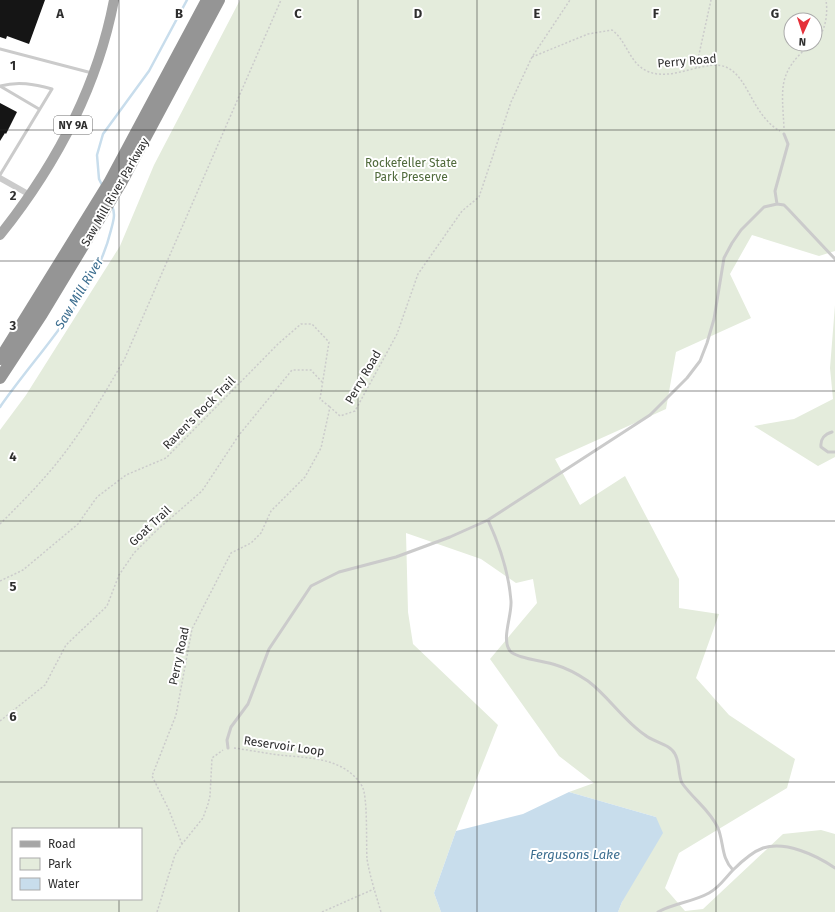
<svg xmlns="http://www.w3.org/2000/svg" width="835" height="912" viewBox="0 0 835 912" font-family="'Fira Sans',sans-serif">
<rect width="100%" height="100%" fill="#fff"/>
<path fill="#e4ecdc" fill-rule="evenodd" d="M240 0H835V251L819 256 752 235 730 274 751 318 676 352 666 409 555 459 580 505 625 476 679 579V608L719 614 696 678 729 715 795 759 787 788 679 853 665 888 685 911 703 909 783 834 821 830 835 834V912H618L656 817 569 792 594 783 559 756 490 659 537 603 533 579 516 583 481 559 406 533 408 612 413 644 498 725 456 831 434 893 441 912H0V430L26 395 120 246 154 165ZM791 20H815V44H791ZM13 829H141V899H13Z
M835 305V457L818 466 754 426 794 419 833 399 830 368Z"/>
<path fill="#c8ddec" d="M569 792 656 817 663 833 622 902 618 912H441L434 893 456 831 523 814Z"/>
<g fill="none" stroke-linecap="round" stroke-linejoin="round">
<path stroke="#c8ddec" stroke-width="2.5" d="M103 187 99 179 97 155 103 134 149 71 187 0
M0 407C38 352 95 297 111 230 113 222 116 214 112 206"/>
</g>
<path fill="#151515" d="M0 0H45L29 44 7 36 6 39 0 37Z
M0 103 17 112 6 134 5 133 0 141Z"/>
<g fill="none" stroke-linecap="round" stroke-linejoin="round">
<path stroke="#cbcbcb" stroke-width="1.5" stroke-dasharray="2 2" stroke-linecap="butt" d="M815 41C826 32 828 13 826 0
M532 57 588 34 612 30C627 41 629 63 647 71 672 83 708 57 728 68 749 79 753 116 780 131
M696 68 711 0
M784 128C782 87 777 73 811 44
M0 524C21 503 42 482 60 459 85 427 105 393 125 358L281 0
M0 581 23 570 78 524 97 497 126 475 166 458 278 344 301 324H312L329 342 320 399 330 407
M0 721 45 685 66 645 107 606 119 575 134 553 157 530 202 491 239 435 292 370H311L322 382
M234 748C249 750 264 753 279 755 308 758 344 757 362 786 368 796 366 843 367 859 370 877 376 895 381 912
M182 844 169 810 152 776 176 715 192 629 231 553 251 543 261 533 271 511 305 477 321 448 330 407 340 416 355 411 397 334 418 274 462 211 479 197 511 102 532 57 570 0
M157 912 175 855 182 844 203 818 208 804 210 796 212 758 223 750
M322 912 374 889"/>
<path stroke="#cbcbcb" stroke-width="3" d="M0 49 92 73
M0 86C18 81 34 84 52 89L0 175
M0 86 39 109
M784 134 788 144 775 191 777 204 784 205 788 209 835 259
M832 432C825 434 820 439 821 447L828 452H835
M488 520C499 544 509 574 511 601 512 616 501 639 510 651 515 658 545 661 556 665 566 668 579 675 588 681 609 697 623 720 645 735 653 742 670 744 675 754 680 763 678 775 682 783 693 799 710 810 718 828 724 843 721 858 733 870
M228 748 227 740 231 727 248 704 269 649 311 586 339 572 396 557 450 537 488 520 650 415 687 378 700 361 707 343 714 319 724 258 732 243 741 230 764 207 777 204
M658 912C674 903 693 902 709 893 720 887 725 878 733 870 741 862 752 852 763 848 786 841 816 855 835 868"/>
<path stroke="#cbcbcb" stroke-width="6" d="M0 178 30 195"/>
<path stroke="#a6a6a6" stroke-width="10" d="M0 235C56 165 97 89 114 0"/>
<path stroke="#959595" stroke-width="12" d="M0 359 109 183 207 0
M0 378 42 314 121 183 219 0"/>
</g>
<path fill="none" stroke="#2e2e2e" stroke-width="1" stroke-opacity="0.55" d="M119 0V829M239 0V912M358 0V912M477 0V912M596 0V912M716 0V912M0 130H835M0 261H835M0 391H835M0 521H835M0 651H835M0 782H835M119 899V912"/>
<g text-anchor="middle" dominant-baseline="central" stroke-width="4" stroke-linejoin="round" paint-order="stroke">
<rect fill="#fff" stroke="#6d6d6d" stroke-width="1" x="54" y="116" width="38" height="18" rx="3"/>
<g font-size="11" font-weight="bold" fill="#2e2e2e">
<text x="73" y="125">NY 9A</text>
</g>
<g font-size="12" fill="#2e2e2e" stroke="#fff">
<text transform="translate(687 61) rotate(-5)">Perry Road</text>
<text transform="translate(115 192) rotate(-60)">Saw Mill River Parkway</text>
<text transform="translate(363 377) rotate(-60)">Perry Road</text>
<text transform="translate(199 413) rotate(-45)">Raven's Rock Trail</text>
<text transform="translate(150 526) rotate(-43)">Goat Trail</text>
<text transform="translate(179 656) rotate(-78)">Perry Road</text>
<text transform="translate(284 746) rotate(8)">Reservoir Loop</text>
</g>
<g font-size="12" fill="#506a3b" stroke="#fff">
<text x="411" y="163">Rockefeller State<tspan x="411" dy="14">Park Preserve</tspan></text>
</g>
<g font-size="13" font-style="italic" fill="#3c6e90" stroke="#fff">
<text transform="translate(79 293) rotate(-59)">Saw Mill River</text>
<text x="575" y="854">Fergusons Lake</text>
</g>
</g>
<g font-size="13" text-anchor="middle" font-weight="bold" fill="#2e2e2e" stroke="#fff" stroke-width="4" stroke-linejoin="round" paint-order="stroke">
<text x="60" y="18">A</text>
<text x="179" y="18">B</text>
<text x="298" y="18">C</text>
<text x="418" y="18">D</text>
<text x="537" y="18">E</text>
<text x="656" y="18">F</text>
<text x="775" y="18">G</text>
<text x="13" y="70">1</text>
<text x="13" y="200">2</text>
<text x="13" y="330">3</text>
<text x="13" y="461">4</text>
<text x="13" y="591">5</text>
<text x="13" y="721">6</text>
</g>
<rect x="12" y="828" width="130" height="72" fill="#ffffff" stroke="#ababab"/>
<rect x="20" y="841" width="20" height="6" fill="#a6a6a6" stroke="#ababab"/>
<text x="48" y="848" font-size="12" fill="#2e2e2e">Road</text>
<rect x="20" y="858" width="20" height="12" fill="#e4ecdc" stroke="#ababab"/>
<text x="48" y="868" font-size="12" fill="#2e2e2e">Park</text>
<rect x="20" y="878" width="20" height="12" fill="#c8ddec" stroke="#ababab"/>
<text x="48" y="888" font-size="12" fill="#2e2e2e">Water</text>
<g transform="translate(803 32) rotate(183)"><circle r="19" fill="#ffffff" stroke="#ababab"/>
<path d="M0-3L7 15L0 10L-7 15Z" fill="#e53039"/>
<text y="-6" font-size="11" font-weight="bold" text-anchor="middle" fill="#2e2e2e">N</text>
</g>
</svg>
